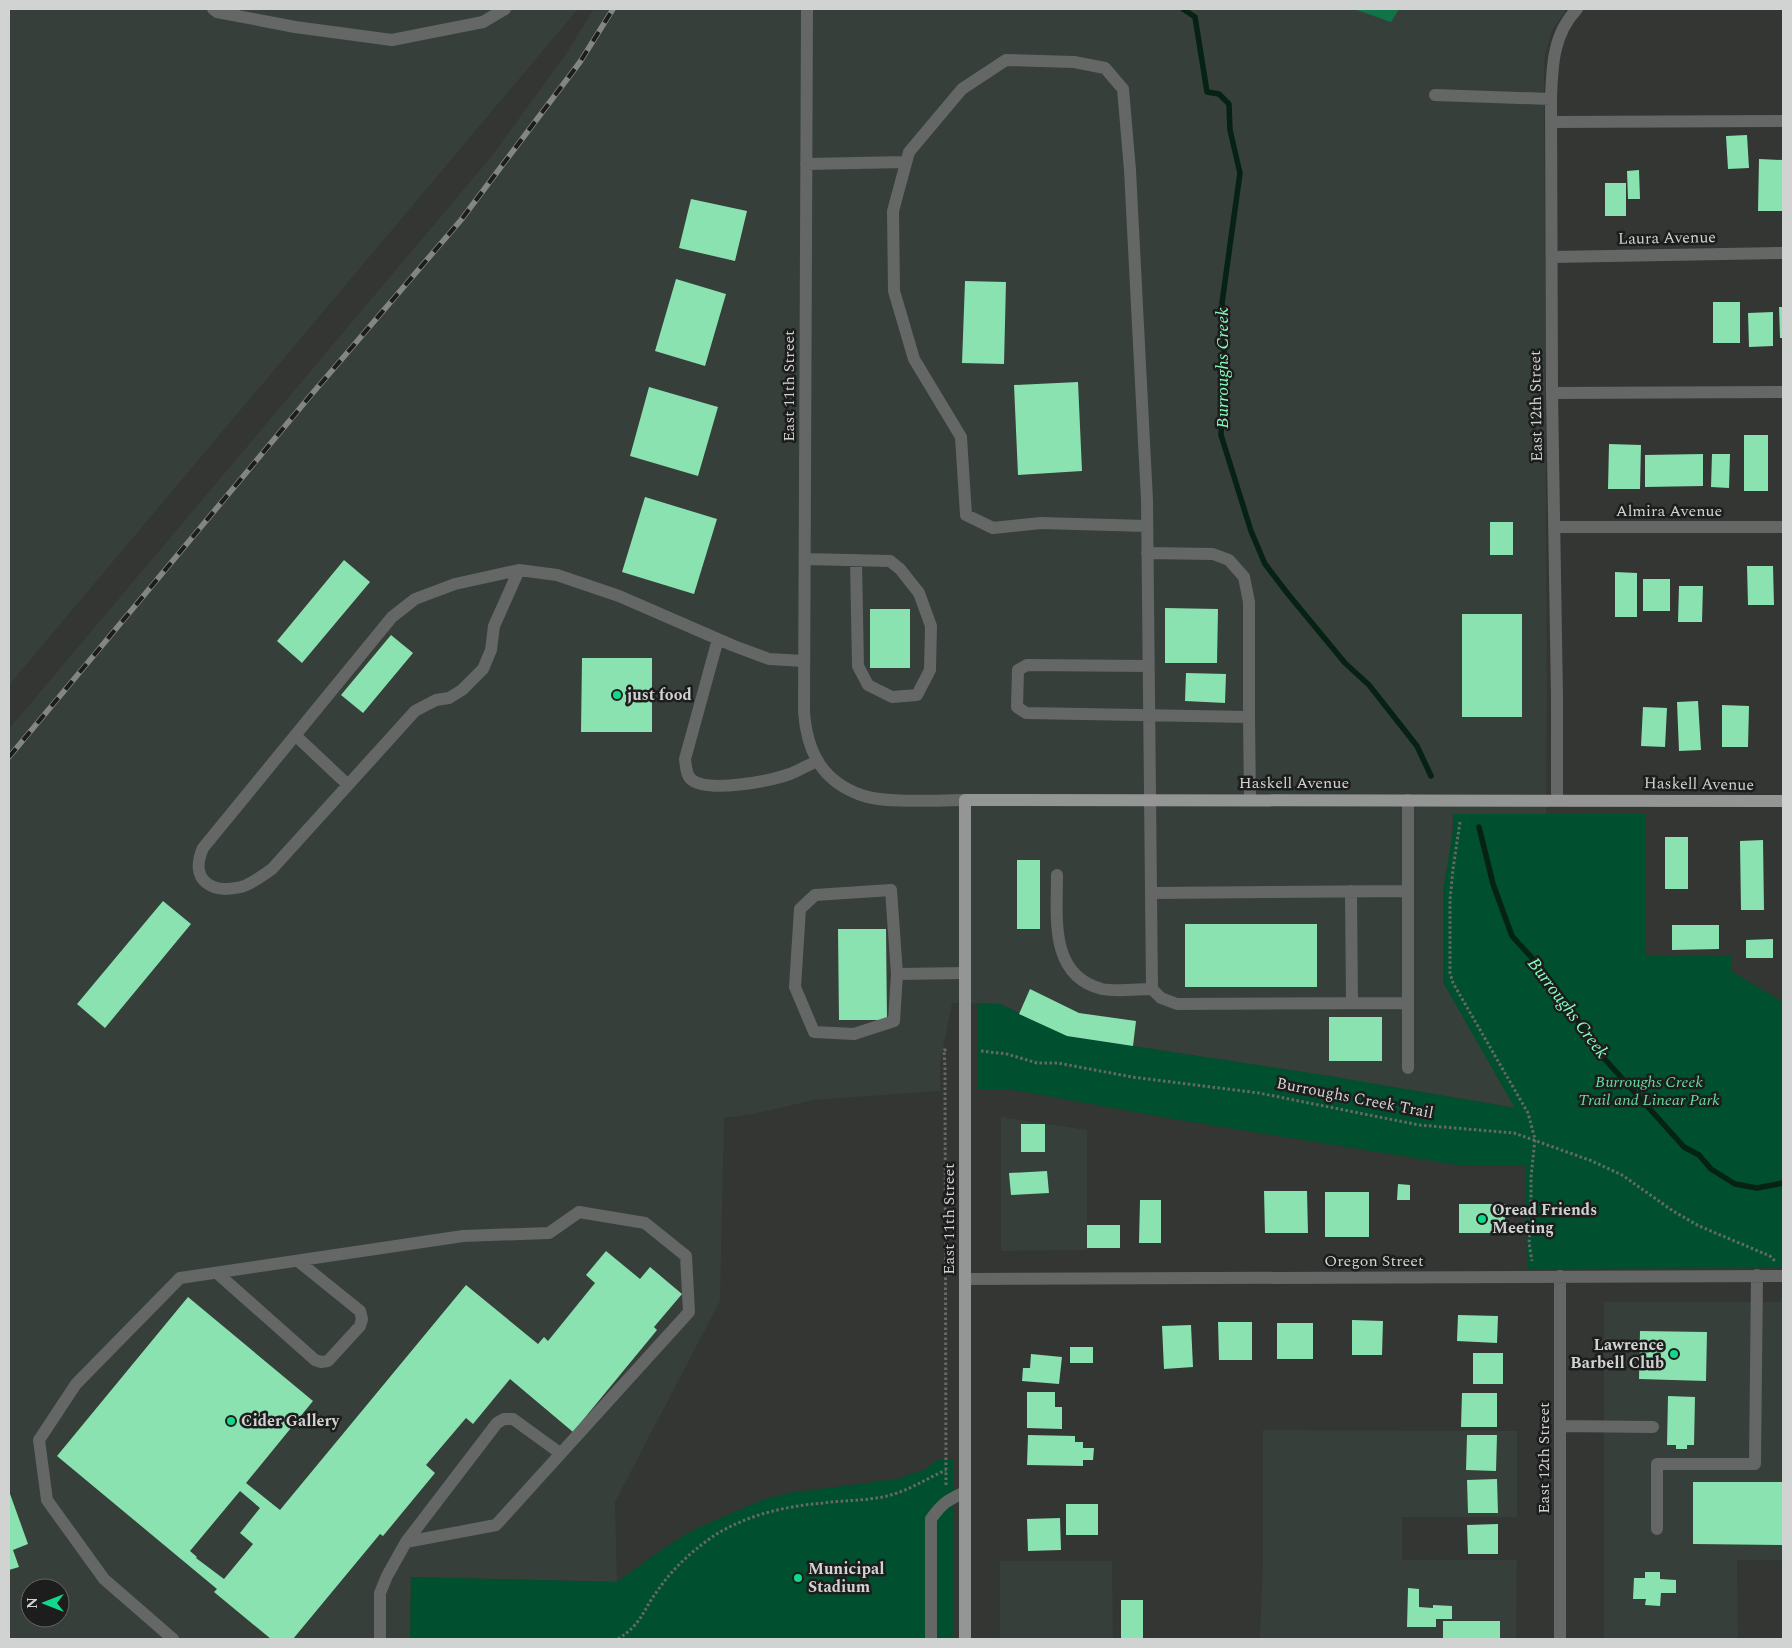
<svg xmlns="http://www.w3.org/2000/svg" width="1792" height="1648" viewBox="0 0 1792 1648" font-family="Spectral,serif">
<rect width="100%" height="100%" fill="#343634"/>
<path fill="#363f39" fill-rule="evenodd" d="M9 9H578L9 685Z
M594 9H1567L1552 30 1545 55 1544 71 1547 696 1546 814H1453L1443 982 1516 1108 1329 1076 1067 1036 1000 1004 952 1003 940 1064V1091L814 1100 753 1114 724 1118 720 1301 615 1502 617 1582 411 1577 410 1639H9V729L491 157 566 54ZM30 1588H60V1618H30Z
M1001 1117 1087 1130V1250L1001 1251Z
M1604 1302H1783V1560H1737L1738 1639H1604Z
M1263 1430 1517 1431V1517H1402V1560H1517L1516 1639H1260L1263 1560Z
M1000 1561H1112L1113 1639H1000Z"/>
<path fill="#004f2f" d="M1453 814H1646V956L1731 955V971L1783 1002V1268L1527 1269 1525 1166H1464L1179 1120 1030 1093 1005 1089H978V1003L1000 1004 1067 1036 1329 1076 1515 1108 1443 982V891L1453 832Z
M938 1459H953V1639H410L411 1577 617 1582 661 1550 693 1530 762 1500 788 1493 897 1479 926 1469Z"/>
<path fill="#0f7549" d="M1354 9H1399L1391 22Z"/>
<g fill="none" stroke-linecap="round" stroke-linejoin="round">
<path stroke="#062214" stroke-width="5.5" d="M1183 9 1195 17 1207 92 1219 94 1229 104 1230 130 1240 173 1222 303 1225 333 1221 435 1251 531 1265 564 1288 594 1345 663 1369 685 1417 746 1431 776
M1479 827 1493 884 1512 936 1542 969 1574 1013 1592 1045 1684 1147 1699 1155 1711 1169 1735 1184 1757 1188 1783 1183"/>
</g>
<path fill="#8ae2b0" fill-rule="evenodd" d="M1747 135 1749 168 1728 169 1726 136Z
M1759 159 1783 160 1782 211H1758Z
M1639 170 1640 199H1628L1627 171Z
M1605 183H1626V216H1605Z
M691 199 747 211 735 261 679 248Z
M676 279 726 294 705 366 655 351Z
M965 281 1006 282 1004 364 962 363Z
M1713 302H1740V343H1713Z
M1779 307H1783V338H1780Z
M1773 312V346L1749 347 1748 313Z
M1078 382 1082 471 1018 475 1014 385Z
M649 387 718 407 698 476 630 456Z
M1744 435H1768V491H1744Z
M1609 444 1641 445 1640 489H1608Z
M1703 454V486L1645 487V455Z
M1712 454H1730L1729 488 1711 487Z
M645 497 717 519 694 594 622 572Z
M1490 522H1513V555H1490Z
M344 560 370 582 302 663 277 641Z
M1747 566H1773L1774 605H1748Z
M1615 572 1637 573V617H1615Z
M1643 579H1670V611H1643Z
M1679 586H1703L1702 622H1678Z
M1165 608 1218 609 1217 663H1165Z
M870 609H910V668H870Z
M1462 614H1522V717H1462Z
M391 635 413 653 363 713 341 695Z
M582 658H652V732H581Z
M1186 673 1226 674 1225 703 1185 701Z
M1698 701 1701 750 1679 751 1677 702Z
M1722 705 1749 706 1748 747H1722Z
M1643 707 1667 708 1665 747 1641 746Z
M1665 837H1688V889H1665Z
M1763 840 1764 910H1741L1740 841Z
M1017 860H1040V929H1017Z
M163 901 191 924 105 1028 77 1004Z
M1185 924H1317V987H1185Z
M1672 925H1719V949L1672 950Z
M838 929H886L887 1020H839Z
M1773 939V958H1746V940Z
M1030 989 1079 1013 1136 1021 1133 1046 1067 1036 1019 1014Z
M1329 1017H1382V1061H1329Z
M1021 1124H1045V1152H1021Z
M1047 1171 1049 1193 1011 1195 1009 1173Z
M1398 1184 1410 1185V1200H1397Z
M1264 1191H1307L1308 1233H1265Z
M1325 1192H1369V1237H1325Z
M1140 1200H1161V1243H1139Z
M1459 1204H1505V1233H1459Z
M1087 1225H1120V1248H1087Z
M606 1251 640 1279 650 1267 682 1294 654 1327 657 1330 573 1432 510 1379 473 1424 466 1418 426 1465 435 1473 383 1536 380 1534 293 1639H271L214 1592 217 1589 57 1456 188 1297 313 1401 246 1483 280 1510 466 1285 538 1344 544 1337 548 1341 595 1283 586 1275ZM240 1491 260 1508 240 1533 253 1544 224 1579 196 1558 197 1557 190 1551Z
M1458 1315 1498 1316 1497 1343 1457 1341Z
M1352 1320 1383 1321 1382 1355H1352Z
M1218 1322H1252V1360H1219Z
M1277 1323H1313V1359H1277Z
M1191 1325 1193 1367 1164 1369 1162 1326Z
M1640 1331 1707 1332 1706 1381 1639 1379Z
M1070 1347H1093V1363H1070Z
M1473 1353H1503V1384H1473Z
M1031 1354 1062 1357 1059 1384 1022 1381 1023 1368H1030Z
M1027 1392H1055V1407H1062V1429L1027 1428Z
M1462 1393H1497V1427H1461Z
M1668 1396 1695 1397 1694 1445H1687V1449H1676V1445H1667Z
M1028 1435 1075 1436V1442H1083V1448H1094L1093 1460H1083V1466L1027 1465Z
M1467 1435H1497L1496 1471 1466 1470Z
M1497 1479 1498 1513H1468L1467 1480Z
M1693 1482H1783V1545L1693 1544Z
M9 1491 28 1544 13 1550 19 1567 9 1570Z
M1066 1504H1098V1535H1066Z
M1060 1518 1061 1550 1028 1551 1027 1519Z
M1498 1524V1554H1468L1467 1525Z
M1645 1572H1660V1579L1676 1580V1593H1661L1660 1606 1645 1605 1646 1599H1633L1634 1578H1645Z
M1408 1588 1419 1589V1607L1433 1608V1605L1452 1606V1619H1436V1627H1407Z
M1121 1600H1143V1639H1121Z
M1443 1621H1500V1639H1443Z"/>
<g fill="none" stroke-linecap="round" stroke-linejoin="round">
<path stroke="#676967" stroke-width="3" stroke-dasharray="2.5 2.5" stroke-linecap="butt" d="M1460 822 1453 869 1450 900V973L1453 983 1528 1113 1535 1139 1531 1177V1214L1529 1243 1532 1261
M981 1051 1007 1054 1037 1063H1058L1132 1077 1259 1093 1419 1125 1514 1133 1592 1161 1622 1175 1673 1211 1699 1226 1770 1256 1775 1261
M946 1485 945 1067 944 1050H949
M618 1639C643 1623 642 1611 658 1590 673 1568 693 1550 715 1535 747 1515 786 1506 823 1503 844 1500 866 1501 887 1496 908 1491 926 1479 946 1470"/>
<path stroke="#656666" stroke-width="12" d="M213 9 217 12 295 27 392 40 483 22 505 9
M807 9 804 712C807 752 822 781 861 795 885 804 938 800 965 800
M1435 95 1551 99
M1551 122 1783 121
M806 164 906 162
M1552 257 1783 253
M1552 393 1783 392
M1147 526 1041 523 993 528 966 515 961 437 914 359 894 291 893 211 909 152 962 89 1006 60 1074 62 1105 68 1123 89 1130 170 1147 500 1152 989 1161 998 1177 1004 1408 1003
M1554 527H1783
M1147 553 1213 554 1229 560 1244 577 1249 602V717L1026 713 1017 707 1018 670 1027 665 1148 666
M805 559 890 561 900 569 919 593 931 626 930 670 917 695 892 697 868 685 858 666 856 560
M519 570 494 626 491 650 483 669 462 690 449 698 436 700 415 711 272 869C263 875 252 884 241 887 211 894 189 880 203 848L392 617 415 599 455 584 519 570 557 575 619 596 734 646 769 659 804 661
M718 639 685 759C686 766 686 776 692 780 709 793 770 781 790 774 799 770 808 765 818 761
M1249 717 1250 800
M295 735 348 785
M1408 800V1068
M1557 800V698L1552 393 1551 99C1552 66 1553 34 1577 9
M1057 875C1057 917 1049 976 1102 989 1116 992 1138 989 1152 989
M1351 891 1352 1003
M1151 893 1408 891
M897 974 891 890 815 895 800 909 795 987 814 1032 854 1034 894 1021 897 974 965 973
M217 1273 315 1360 321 1362 328 1361 360 1326 362 1319 360 1311 298 1261
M1560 1276V1639
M965 1279 1783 1276
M1560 1426 1653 1427
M1657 1529V1464H1755L1757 1275
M406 1542 497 1423 504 1419H513L560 1453
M173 1639 104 1579 47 1500 39 1440 76 1384 180 1278 463 1236 549 1233 579 1212 645 1223 686 1256 689 1312 496 1525 406 1542 387 1576 380 1593V1639
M931 1639V1519C942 1503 948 1500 965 1492"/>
<path stroke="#949695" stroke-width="12" d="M965 1639V800L1783 801"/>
<defs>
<path id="rail" d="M9 757 311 395 461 220 580 62 613 9"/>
</defs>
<use href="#rail" stroke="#848685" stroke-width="5.5"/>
<use href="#rail" stroke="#1c1d1c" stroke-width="4" stroke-dasharray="11" stroke-linecap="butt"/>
</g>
<g fill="#10d98a" stroke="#1c1d1c" stroke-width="2">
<circle cx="617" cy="695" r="5"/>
<circle cx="1482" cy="1219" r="5"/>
<circle cx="1674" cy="1354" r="5"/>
<circle cx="231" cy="1421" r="5"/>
<circle cx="798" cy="1578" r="5"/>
</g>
<g text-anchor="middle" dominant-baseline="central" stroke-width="5" stroke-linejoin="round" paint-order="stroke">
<g font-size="16" fill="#d1d3d2" stroke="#1c1d1c">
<text transform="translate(1667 238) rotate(-1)">Laura Avenue</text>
<text transform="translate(789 386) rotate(-90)">East 11th Street</text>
<text transform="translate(1536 406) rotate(-91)">East 12th Street</text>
<text x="1669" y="511">Almira Avenue</text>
<text x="1294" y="783">Haskell Avenue</text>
<text transform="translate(1699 784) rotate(1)">Haskell Avenue</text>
<text transform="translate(1355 1098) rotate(11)">Burroughs Creek Trail</text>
<text transform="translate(949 1219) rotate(-90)">East 11th Street</text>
<text x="1374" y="1261">Oregon Street</text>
<text transform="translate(1544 1458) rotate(-90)">East 12th Street</text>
</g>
<g font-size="16" font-weight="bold" fill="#d1d3d2" stroke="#1c1d1c" text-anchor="start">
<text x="627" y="695">just food</text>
<text x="1492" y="1210">Oread Friends<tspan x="1492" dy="18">Meeting</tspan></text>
<text x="1664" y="1345" text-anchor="end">Lawrence<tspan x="1664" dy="18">Barbell Club</tspan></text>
<text x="241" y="1421">Cider Gallery</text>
<text x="808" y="1569">Municipal<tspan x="808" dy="18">Stadium</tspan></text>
</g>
<g font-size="16" font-style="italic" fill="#65dd9e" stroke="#1c1d1c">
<text x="1649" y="1082">Burroughs Creek<tspan x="1649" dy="18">Trail and Linear Park</tspan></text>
</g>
<g font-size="18" font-style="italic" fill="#88febe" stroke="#1c1d1c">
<text transform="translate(1222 368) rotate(-90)">Burroughs Creek</text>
<text transform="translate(1568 1008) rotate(53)">Burroughs Creek</text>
</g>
</g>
<rect width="1792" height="1648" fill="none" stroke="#d1d3d2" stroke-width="20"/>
<g transform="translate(45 1603) rotate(270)"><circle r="24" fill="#1c1d1c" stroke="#646665"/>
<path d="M0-4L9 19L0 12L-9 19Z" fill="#10d98a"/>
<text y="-8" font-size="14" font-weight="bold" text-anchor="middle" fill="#d1d3d2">N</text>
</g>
</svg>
